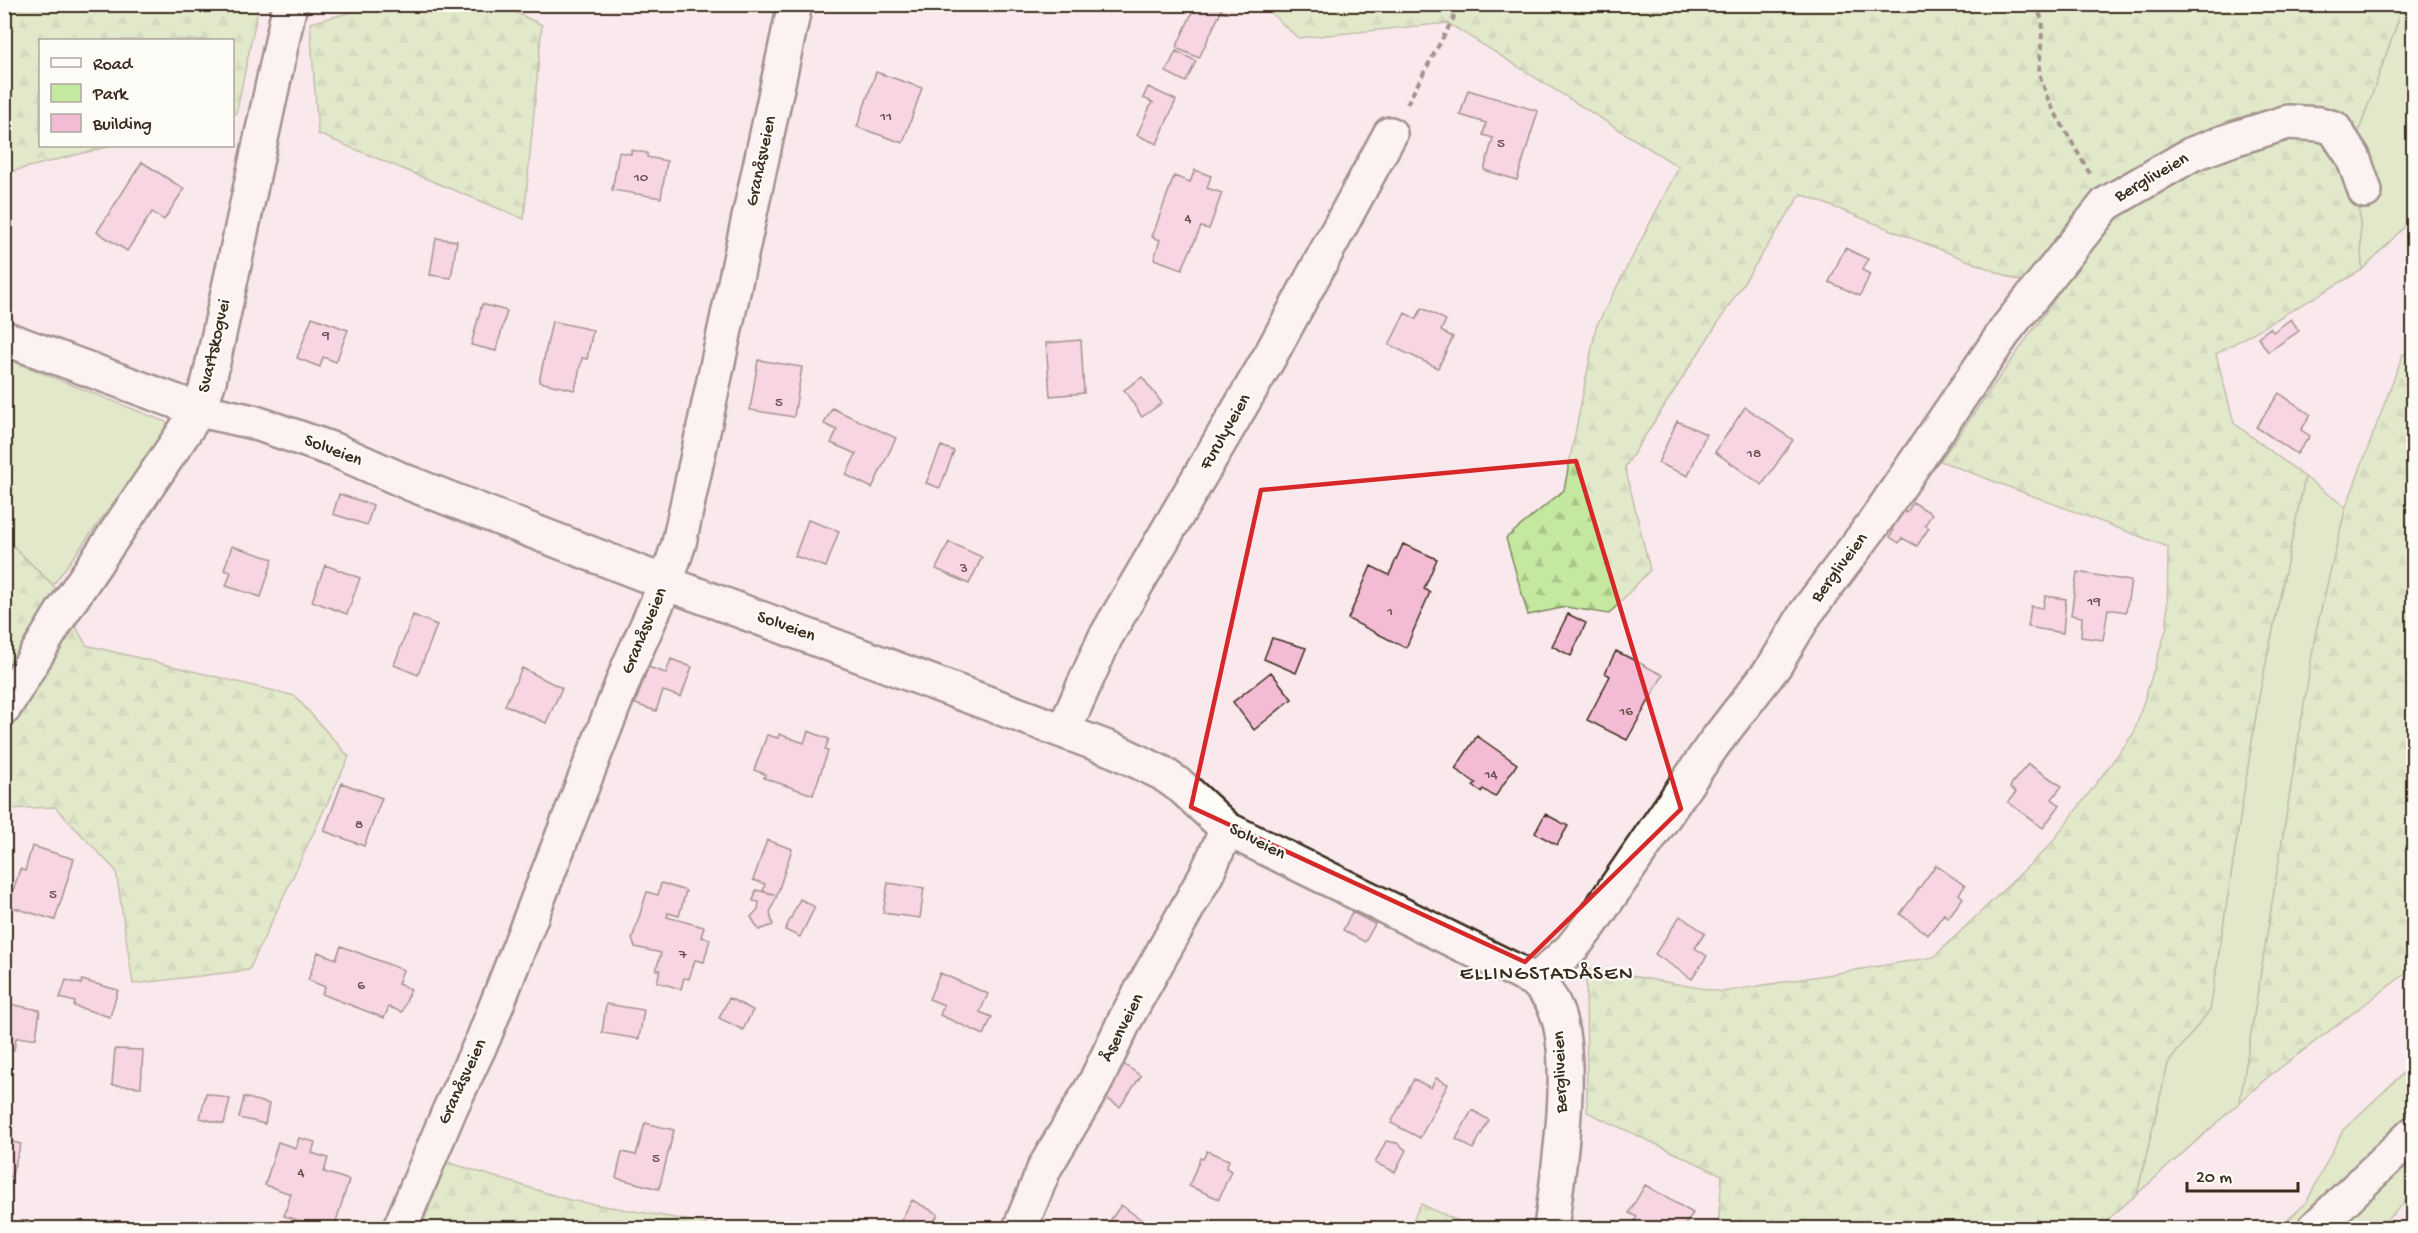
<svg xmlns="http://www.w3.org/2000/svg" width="2418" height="1233" viewBox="0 0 2418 1233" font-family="'Gochi Hand',sans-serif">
<defs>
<pattern id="forest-firs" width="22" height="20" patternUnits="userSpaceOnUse" patternTransform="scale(1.5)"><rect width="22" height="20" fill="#c5e8a1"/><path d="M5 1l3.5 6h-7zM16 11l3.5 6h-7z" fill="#aac78a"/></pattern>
</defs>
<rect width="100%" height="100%" fill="#fae9ec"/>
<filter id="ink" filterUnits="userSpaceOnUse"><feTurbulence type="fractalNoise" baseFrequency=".0167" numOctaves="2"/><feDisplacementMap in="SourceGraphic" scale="12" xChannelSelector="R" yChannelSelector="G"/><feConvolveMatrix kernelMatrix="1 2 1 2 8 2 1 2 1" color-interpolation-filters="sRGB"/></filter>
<g filter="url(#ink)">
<path fill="#c5e8a1" stroke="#808960" stroke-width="1.5" d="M2397 5H2413V211L2412 219 2362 270 2356 139 2398 21Z
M4 358 171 424 53 585 5 538Z
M2305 477 2346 507 2316 631 2240 1102 2137 1194 2168 1063 2210 1010 2259 696Z
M2413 1064V1195L2378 1228H2279L2306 1203 2343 1130Z"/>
<path fill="url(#forest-firs)" stroke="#808960" stroke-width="1.5" d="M5 4 259 5 236 114 233 115 232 40H40V146H111L5 173Z
M499 5 542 25 524 219 318 134 310 23 378 5Z
M1262 5H2397L2398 21 2356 139 2362 270 2216 354 2234 423 2305 477 2259 696 2210 1010 2168 1063 2137 1194 2098 1228H1718L1722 1175 1587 1112 1586 968 1722 992 1934 957 2050 845 2134 733 2167 627 2168 547 1940 461 2057 296 1801 194 1625 467 1650 570 1609 614 1566 607 1528 615 1506 538 1564 490 1596 327 1679 167 1448 23 1298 38Z
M2403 354H2414L2413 968 2268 1077 2240 1102 2316 631 2346 507Z
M4 538 53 585 86 645 295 696 349 757 249 970 133 984 116 871 55 807 5 809Z
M447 1162 569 1200 704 1223 711 1228H421Z
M1421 1204 1473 1228H1409Z"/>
<path fill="#f3bcd4" stroke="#3b2a1e" stroke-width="1.5" d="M1196 4H1213L1222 9 1199 58 1176 48Z
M1176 51 1196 61 1186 82 1166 72Z
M876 72 922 88 903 143 857 127Z
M1148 87 1176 100 1157 144 1137 135 1152 102 1154 103 1143 98Z
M1468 90 1538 111 1517 180 1484 170 1493 138 1483 135 1486 123 1460 115Z
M631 150 647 153V157L667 161 661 198 612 190 619 152 631 154Z
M142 162 184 189 164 220 152 212 127 251 97 232Z
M1195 170 1211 176 1207 188 1222 193 1209 229 1201 227 1182 269 1154 259 1160 240 1152 237 1174 176 1190 182Z
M436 238 457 241 451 278 430 275Z
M1845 248 1868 259 1862 270 1870 274 1860 296 1829 282Z
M482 304 507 311 496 351 471 345Z
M1422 308 1446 320 1441 331 1453 337 1438 368 1389 345 1405 313 1416 319Z
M312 317 348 330 336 362 323 357 320 367 297 358Z
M2291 319 2299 331 2268 352 2258 337 2270 328 2273 332Z
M552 321 593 330 587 359 582 358 575 390 539 382Z
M1081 340 1084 393 1050 396 1046 343Z
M758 360 802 367 794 417 750 410Z
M1142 377 1162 403 1142 417 1124 390Z
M2279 393 2311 415 2301 430 2310 436 2297 454 2256 427Z
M1745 407 1793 440 1762 485 1715 452Z
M832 408 896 438 872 488 846 475 856 454 831 443 837 430 824 424Z
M1677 421 1706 434 1688 476 1658 463Z
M941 446 954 451 940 488 926 483Z
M339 494 373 505 367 525 333 514Z
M1913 502 1932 514 1925 525 1929 528 1917 546 1902 538 1899 543 1890 537 1893 531 1886 528 1899 508 1907 513Z
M808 520 839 531 826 567 795 556Z
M949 542 982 557 969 584 936 569Z
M1403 544 1437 559 1424 589 1430 592 1406 648 1348 619 1371 566 1389 575Z
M232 546 273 559 261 597 226 586 231 572 224 570Z
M325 565 360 578 347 614 312 601Z
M2077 572 2131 581 2126 612 2108 609 2103 640 2081 637 2082 617 2071 615Z
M2045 596 2066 599 2063 633 2028 627 2031 606 2043 608Z
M1568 614 1586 623 1571 656 1552 646Z
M413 615 437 625 418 675 394 665Z
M1272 638 1306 648 1296 673 1264 659Z
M1616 651 1663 675 1627 740 1587 720 1610 676 1605 673Z
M671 659 692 667 681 697 663 691 656 711 635 704 648 667 666 673Z
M522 668 562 688 546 723 505 705Z
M1271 672 1292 699 1254 730 1233 702Z
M808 731 829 739 825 750 828 751 813 795 764 778 765 774 754 770 767 735 778 738 779 734 804 743Z
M1477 736 1517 764 1495 797 1483 789 1481 792 1473 786 1476 783 1455 769Z
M2028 764 2062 786 2052 799 2060 805 2043 828 2008 802 2016 792 2010 788 2012 783Z
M342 783 382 798 364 846 324 831Z
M1545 814 1568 826 1557 845 1535 833Z
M767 840 792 849 777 895 763 891 765 884 753 880Z
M32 846 74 859 55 920 8 906 20 869 25 871Z
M1936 865 1965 886 1959 894 1963 898 1948 918 1944 914 1928 935 1900 914Z
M661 883 686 891 679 916 668 913 667 917 704 927 701 937 710 939 704 962 695 960 689 979 684 978 681 989 657 982 660 970H656L661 953 635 947 632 939 647 892 658 895Z
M888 883 924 888 920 918 883 913Z
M756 890 777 895 770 913 773 925 759 930 751 917 758 909 759 902 753 901Z
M800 899 815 907 800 937 785 930Z
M1352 912 1375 924 1365 942 1343 930Z
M1680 916 1705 933 1695 948 1707 956 1692 979 1655 954Z
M341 946 403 970 398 984 411 989 402 1012 389 1007 384 1018 322 994 325 987 308 980 318 952 336 959Z
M940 973 988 994 980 1012 992 1017 984 1035 940 1015 944 1005 929 999Z
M66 980 81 984 82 980 118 990 110 1017 74 1006 75 1002 60 998Z
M729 998 753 1010 743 1030 719 1018Z
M4 1003 40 1010 36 1038H16L14 1050 4 1048Z
M606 1004 644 1010 639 1039 602 1033Z
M115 1049 143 1050 141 1087 112 1085Z
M1116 1059 1141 1076 1120 1107 1095 1091Z
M1436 1078 1448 1084 1420 1138 1391 1123 1414 1079 1431 1088Z
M206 1093 230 1099 224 1124 200 1118Z
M244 1097 269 1104 265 1124 239 1118Z
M1472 1110 1489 1120 1473 1149 1456 1139Z
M645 1123 674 1130 659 1189 616 1178 622 1152 636 1155Z
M299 1138 315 1142 312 1153 328 1158 324 1172 349 1180 334 1228H324L284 1216 291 1194 265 1185 278 1142 296 1148Z
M4 1140 21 1144 11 1177 4 1175Z
M1386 1141 1397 1143 1406 1150 1395 1172 1375 1163Z
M1207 1151 1229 1160 1226 1168 1231 1171 1219 1199 1189 1186 1200 1158 1203 1159Z
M1645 1185 1693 1213 1683 1228H1630L1637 1217 1629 1213Z
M912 1200 938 1214 931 1228H897Z
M1121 1205 1153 1228H1105Z"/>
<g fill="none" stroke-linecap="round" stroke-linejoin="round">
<defs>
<path id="minor" d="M4 338 199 410 253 422 337 451 409 483 666 583 1116 751 1162 773 1183 788 1227 829 1536 981C1542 988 1549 995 1553 1003 1578 1053 1558 1173 1551 1228
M4 708 61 614 199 410 209 381 290 4
M1064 730 1105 638 1270 356 1390 134
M1536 981 1571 949 1590 925 1713 745 1775 665 1806 613 1874 523 2008 327 2106 204 2192 154 2233 139 2288 122 2320 124 2334 128 2353 157 2365 191
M400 1228 450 1109 484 1037 629 666 666 583 679 543 795 4
M1020 1228 1045 1167 1095 1083 1126 1018 1207 873 1227 829"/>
<path id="primary" d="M2315 1228 2414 1133"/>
</defs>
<use href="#minor" stroke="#3b2a1e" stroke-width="38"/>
<use href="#primary" stroke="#3b2a1e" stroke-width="38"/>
<path stroke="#3b2a1e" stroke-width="4" stroke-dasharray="6 4.5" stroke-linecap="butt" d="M2034 4 2043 21 2039 73 2049 102 2090 174
M1407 104 1461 4"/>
<use href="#minor" stroke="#fdfcf7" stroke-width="33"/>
<use href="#primary" stroke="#fdfcf7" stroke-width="33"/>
</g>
</g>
<path d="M0 0H2418V1233H0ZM1576 461 1681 809 1525 962 1191 807 1261 490Z" fill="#fae9ec" fill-opacity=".55" fill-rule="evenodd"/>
<path fill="none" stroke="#d62828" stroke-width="4.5" stroke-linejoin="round" d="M1576 461 1681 809 1525 962 1191 807 1261 490Z"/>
<g text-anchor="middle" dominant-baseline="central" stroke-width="4.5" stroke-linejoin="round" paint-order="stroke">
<g font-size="15" fill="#694e4c">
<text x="886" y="117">11</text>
<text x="1501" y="144">5</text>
<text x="641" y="178">10</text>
<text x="1188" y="219">4</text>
<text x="326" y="336">9</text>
<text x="779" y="403">5</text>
<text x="1754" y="454">18</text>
<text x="964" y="569">3</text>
<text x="2094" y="602">19</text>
<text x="1390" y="612">1</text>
<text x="1626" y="712">16</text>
<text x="1491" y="775">14</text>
<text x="359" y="825">8</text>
<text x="53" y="895">5</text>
<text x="683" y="955">7</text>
<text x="361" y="986">6</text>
<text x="656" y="1159">5</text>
<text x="301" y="1173">4</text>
</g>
<g font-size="18" fill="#3b2a1e" stroke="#fdfcf7">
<text transform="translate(762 161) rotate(-78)">Granåsveien</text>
<text transform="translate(2152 178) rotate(-30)">Bergliveien</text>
<text transform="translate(215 346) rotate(-77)">Svartskogvei</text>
<text transform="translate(1226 432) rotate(-60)">Furulyveien</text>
<text transform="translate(333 451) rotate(21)">Solveien</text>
<text transform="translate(1840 568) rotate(-53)">Bergliveien</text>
<text transform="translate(786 627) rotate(20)">Solveien</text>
<text transform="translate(645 631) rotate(-67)">Granåsveien</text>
<text transform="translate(1257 842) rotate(27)">Solveien</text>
<text transform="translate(1123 1028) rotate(-63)">Åsenveien</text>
<text transform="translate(1561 1072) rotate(-92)">Bergliveien</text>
<text transform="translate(463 1082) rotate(-65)">Granåsveien</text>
</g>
<g font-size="21" letter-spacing="1.5" fill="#3b2a1e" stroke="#fdfcf7">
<text x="1547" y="975">ELLINGSTADÅSEN</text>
</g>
</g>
<rect width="2418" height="1233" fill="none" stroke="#fdfcf7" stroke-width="24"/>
<rect x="12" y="12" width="2394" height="1209" fill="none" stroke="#3b2a1e" stroke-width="2" filter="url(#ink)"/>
<rect x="39" y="39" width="195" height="108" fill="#fdfcf7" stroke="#afa8a0" stroke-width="1.5"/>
<rect x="51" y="58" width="30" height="9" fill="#fdfcf7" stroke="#afa8a0" stroke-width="1.5"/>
<text x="93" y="69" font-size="18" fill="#3b2a1e">Road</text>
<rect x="51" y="84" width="30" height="18" fill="#c5e8a1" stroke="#afa8a0" stroke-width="1.5"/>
<text x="93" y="99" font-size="18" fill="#3b2a1e">Park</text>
<rect x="51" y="114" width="30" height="18" fill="#f3bcd4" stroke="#afa8a0" stroke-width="1.5"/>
<text x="93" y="129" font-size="18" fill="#3b2a1e">Building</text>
<path d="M2187 1182v9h111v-9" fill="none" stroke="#3b2a1e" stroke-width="3"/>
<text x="2196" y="1182" font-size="18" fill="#3b2a1e" stroke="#fdfcf7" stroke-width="4.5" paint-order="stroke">20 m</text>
</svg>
